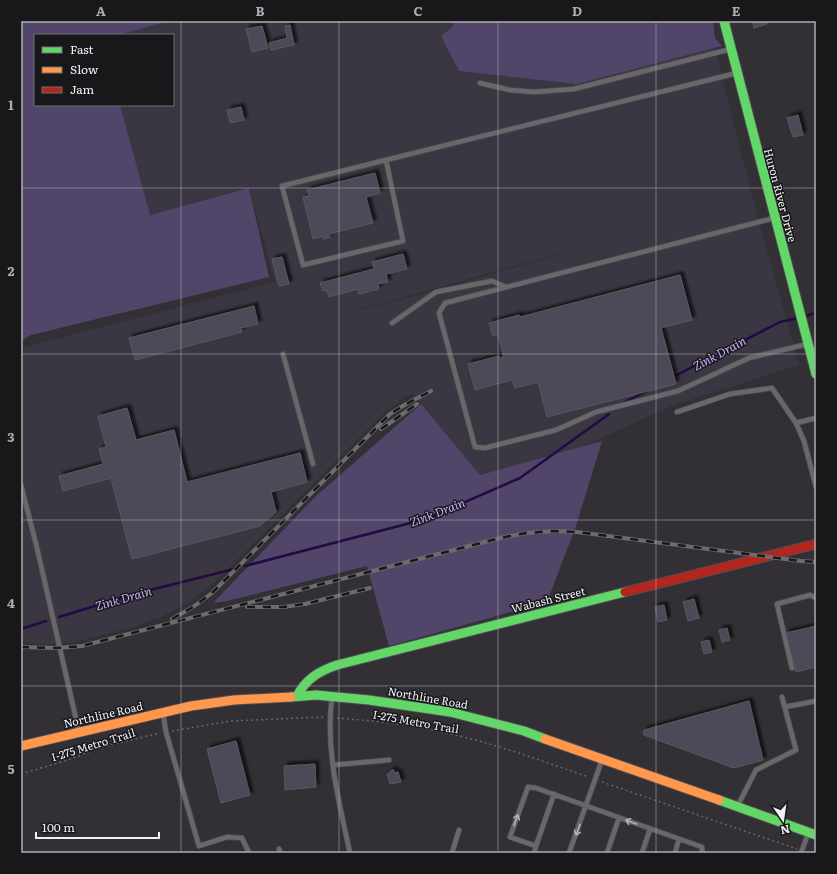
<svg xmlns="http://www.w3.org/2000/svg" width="837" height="874" viewBox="0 0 837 874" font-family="Literata,serif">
<defs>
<filter id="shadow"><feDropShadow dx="3.5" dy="-3.5" stdDeviation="1" flood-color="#0009"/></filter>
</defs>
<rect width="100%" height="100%" fill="#323035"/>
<path fill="#3a3642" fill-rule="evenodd" d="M170 21H708L753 200 799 365 671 406 580 448 480 475 412 394 403 398 382 415 211 586 188 603 161 617 134 627 71 643 45 644 21 642V348L275 282 249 188 149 215 120 105H173V35H118ZM631 234 426 293 339 315Z"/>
<path fill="#514669" d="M21 21H170L118 35H35V105H120L150 215 249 188 269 277 31 335 21 341Z
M452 21H713L715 38 722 46 577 84 459 71 441 36 454 26Z
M421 404 480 475 602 441 576 526 547 602 389 646 367 566 227 601 213 603 315 497Z"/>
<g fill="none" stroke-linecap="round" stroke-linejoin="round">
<path stroke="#250944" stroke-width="2.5" d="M805 316 816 313
M671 378 780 322 798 318
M625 402 647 391
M245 566 426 519 520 478 609 414
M59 617 134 594 234 569
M21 629 46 621"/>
</g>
<path fill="#4e4858" stroke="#5a595c" filter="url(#shadow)" d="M752 21H766L767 24 754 28Z
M290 25 294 45 271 50 269 43 287 38 285 26Z
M262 26 268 48 252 52 246 29Z
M241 107 244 120 230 123 227 110Z
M798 115 803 135 793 137 787 118Z
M375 173 380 193 366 197 373 223 329 234 330 237 323 239 322 236 313 239 303 197 309 196 307 190Z
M403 254 407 269 386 274 388 282 378 284 379 289 359 294 358 289 329 297 327 290 323 291 320 283 374 269 372 262Z
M282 257 289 284 279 286 272 259Z
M680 275 692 320 661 328 676 384 547 417 538 382 515 388 512 380 475 390 468 364 499 356 500 360H502L501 357H504L498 334 493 336 489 323 519 315 520 317Z
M254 306 258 324 241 328 242 332 135 360 129 338Z
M127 408 136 440 174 430 187 482 300 453 307 482 271 492 276 512 260 526 132 559 111 478 63 491 59 476 103 464 99 449 106 447 98 416Z
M694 599 699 618 688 621 683 602Z
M664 605 667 620 658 622 655 607Z
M816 626V667L796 672 786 633Z
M727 628 730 640 722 642 719 630Z
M709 640 712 652 704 654 701 642Z
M749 701 763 760 734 768 644 735 643 732 644 730Z
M236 741 250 795 221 803 207 749Z
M315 764 316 787 285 790 284 766Z
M394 770V773L398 772 401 782 390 784 387 774 391 773 390 771Z"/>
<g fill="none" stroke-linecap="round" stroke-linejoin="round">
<defs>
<path id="lane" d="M480 83 510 90 534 92 574 89 731 49
M386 160 282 186 303 265 403 241 386 160 737 73
M774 218 445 303 439 313 475 447 485 448 556 430 596 412 678 391 749 358 808 344
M392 323 436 292 492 281 506 287
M283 354 313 464
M677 412 730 394 772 388 796 423 804 441 816 487
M796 423 816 418
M21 485 37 548 79 732
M792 668 777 604 810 595 816 598
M332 697C325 749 339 802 350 853
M785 707 816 701
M163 714 166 732 199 846 227 837 242 838 249 853
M333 765 389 760
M737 807 756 770 796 750 782 697
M536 846 554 794
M279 849 281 853
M452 853 459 830
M534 853 536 846 510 837 528 787 536 788 702 847V853
M569 853 602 760
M607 853 619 818
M642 853 650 829
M675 853 679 839
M801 853 808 834"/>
<path id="fast" d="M724 21 816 374
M297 696C306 679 319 671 337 665L625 592
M291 697 316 695 369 700 450 712 524 731 545 739
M719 800 816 835"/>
<path id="slow" d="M545 739 719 800
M21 746 191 706 234 700 291 697"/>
<path id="jam" d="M625 592 816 544"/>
</defs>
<use href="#lane" stroke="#4e4c50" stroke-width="6"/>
<use href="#fast" stroke="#4e4c50" stroke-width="11"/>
<use href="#slow" stroke="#4e4c50" stroke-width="11"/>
<use href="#jam" stroke="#4e4c50" stroke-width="11"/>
<path stroke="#68676b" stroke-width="1.5" stroke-dasharray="2 3" stroke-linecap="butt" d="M337 718C373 721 410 724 446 733 494 743 541 761 589 777
M172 731 231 721 325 717
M21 774 68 760 98 748 160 733
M602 782 797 849"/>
<use href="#lane" stroke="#68676a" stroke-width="4.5"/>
<use href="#fast" stroke="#63d668" stroke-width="9"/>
<use href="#slow" stroke="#ff974d" stroke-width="9"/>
<use href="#jam" stroke="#b3261e" stroke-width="9"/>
<defs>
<path id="rail" d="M381 429 417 404
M247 607H283L305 604 370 588
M172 619 193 607 212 593 390 414 406 404 431 391
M21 647 57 648 82 646 500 538 526 533 554 531 577 532 801 561 816 562"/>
</defs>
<use href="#rail" stroke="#6c6b6e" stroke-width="4"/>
<use href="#rail" stroke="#18181b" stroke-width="2.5" stroke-dasharray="8" stroke-linecap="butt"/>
</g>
<defs><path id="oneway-shaft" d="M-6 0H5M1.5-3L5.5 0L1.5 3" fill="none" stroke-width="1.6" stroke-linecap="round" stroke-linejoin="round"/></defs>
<g stroke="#b4b2b6">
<use href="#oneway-shaft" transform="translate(516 820) rotate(-70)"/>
<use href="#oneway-shaft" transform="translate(631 822) rotate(-160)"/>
<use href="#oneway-shaft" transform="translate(578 830) rotate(110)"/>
</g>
<path fill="none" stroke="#afadb2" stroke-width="1" stroke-opacity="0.55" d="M181 21V853M339 21V853M498 21V853M656 21V853M21 188H816M21 354H816M21 520H816M21 686H816"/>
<g text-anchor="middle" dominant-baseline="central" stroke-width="3" stroke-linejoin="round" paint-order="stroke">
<g font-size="11" fill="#f2f0f5" stroke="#18181b">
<text transform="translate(781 195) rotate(75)">Huron River Drive</text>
<text transform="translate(548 599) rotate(-14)">Wabash Street</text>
<text transform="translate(428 697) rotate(10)">Northline Road</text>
<text transform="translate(103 714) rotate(-13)">Northline Road</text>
<text transform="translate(416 721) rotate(10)">I-275 Metro Trail</text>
<text transform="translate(93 744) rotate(-17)">I-275 Metro Trail</text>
</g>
<g font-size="12" font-style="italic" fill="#c8affd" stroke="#18181b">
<text transform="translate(719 353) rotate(-28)">Zink Drain</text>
<text transform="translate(437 512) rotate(-21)">Zink Drain</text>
<text transform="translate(123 598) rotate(-16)">Zink Drain</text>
</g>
</g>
<rect width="837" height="874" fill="none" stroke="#18181b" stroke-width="44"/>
<rect x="34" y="34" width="140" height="72" fill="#18181b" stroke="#6f6e72"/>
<rect x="42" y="47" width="20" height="6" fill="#63d668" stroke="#6f6e72"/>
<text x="70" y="54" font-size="12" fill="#f2f0f5">Fast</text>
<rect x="42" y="67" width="20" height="6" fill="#ff974d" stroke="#6f6e72"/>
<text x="70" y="74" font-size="12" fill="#f2f0f5">Slow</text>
<rect x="42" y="87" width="20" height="6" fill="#b3261e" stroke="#6f6e72"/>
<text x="70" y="94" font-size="12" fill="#f2f0f5">Jam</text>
<g transform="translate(783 820) rotate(167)" stroke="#18181b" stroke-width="3" paint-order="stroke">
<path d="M0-3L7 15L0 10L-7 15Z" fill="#f2f0f5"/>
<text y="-6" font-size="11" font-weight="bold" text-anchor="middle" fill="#f2f0f5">N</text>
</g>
<path d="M36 832v6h123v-6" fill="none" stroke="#f2f0f5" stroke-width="2"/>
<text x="42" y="832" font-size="12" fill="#f2f0f5" stroke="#18181b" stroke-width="3" paint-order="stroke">100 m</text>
<rect x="22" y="22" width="793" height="830" fill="none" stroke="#afadb2" stroke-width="1.5"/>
<g font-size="13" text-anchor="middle" font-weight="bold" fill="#afadb2">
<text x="101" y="16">A</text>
<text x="260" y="16">B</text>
<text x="418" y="16">C</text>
<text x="577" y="16">D</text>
<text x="736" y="16">E</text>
<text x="11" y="110">1</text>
<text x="11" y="276">2</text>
<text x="11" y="442">3</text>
<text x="11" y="608">4</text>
<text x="11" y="774">5</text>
</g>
</svg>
